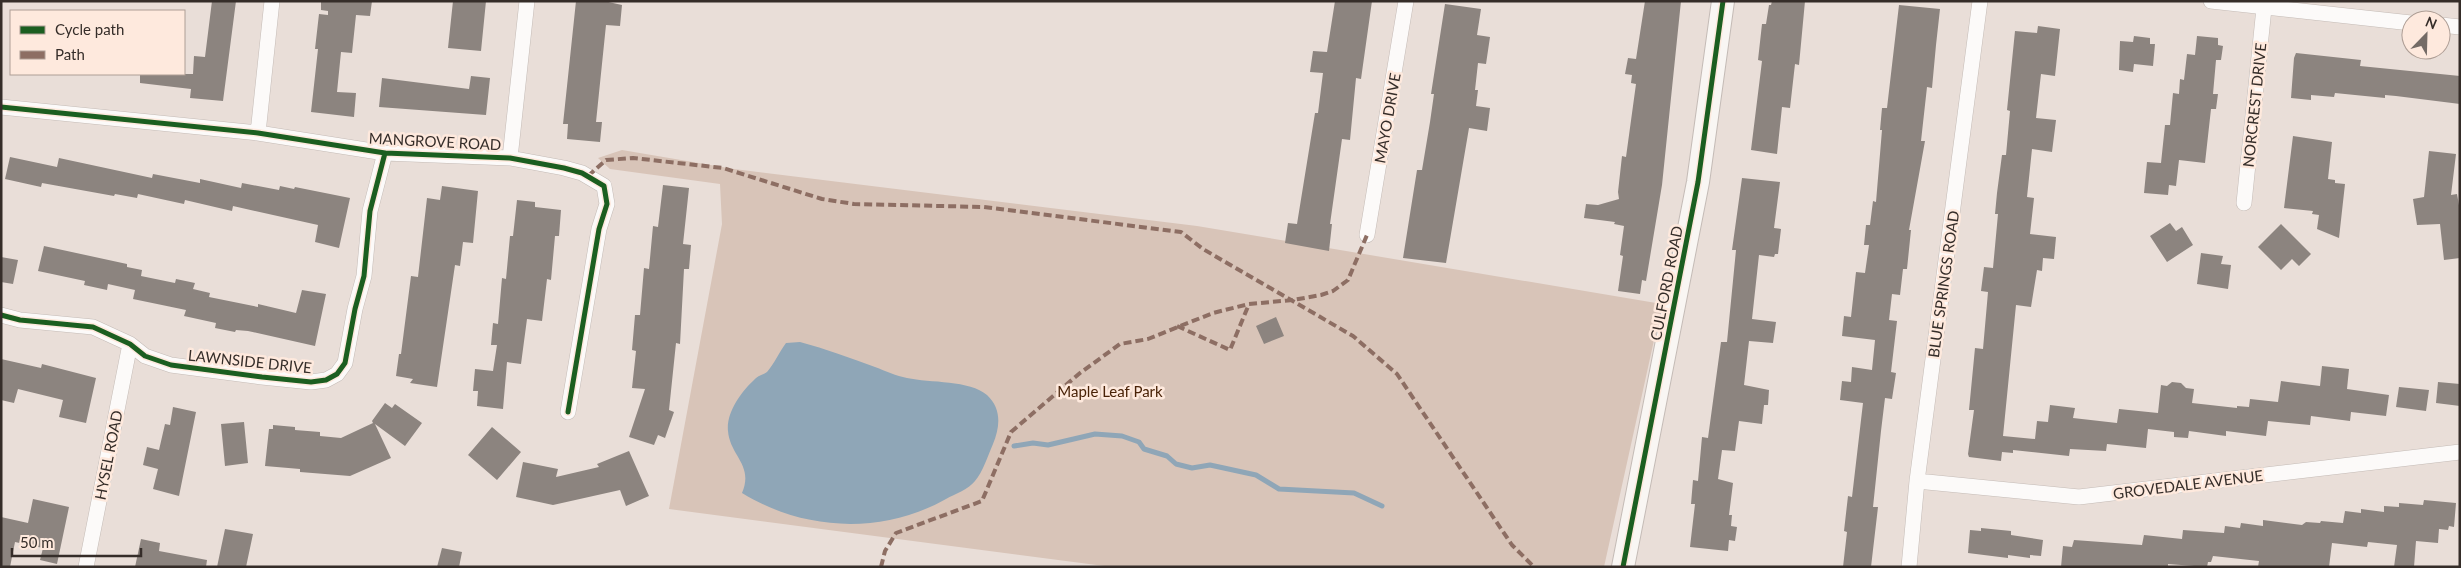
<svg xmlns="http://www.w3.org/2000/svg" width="2461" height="568" viewBox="0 0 2461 568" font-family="Lato,sans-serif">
<rect width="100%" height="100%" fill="#e9ded8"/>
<path fill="#d8c4b8" d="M622 150 734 169 1197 226 1662 304 1604 567H1112L669 509 722 224 720 184 610 169 598 158Z"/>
<path fill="#8fa6b7" d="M800 342C826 349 850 358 875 367 886 371 896 376 907 378 930 383 970 380 987 395 1002 409 1000 427 993 444 988 455 983 472 975 481 969 489 955 494 946 499 882 535 804 531 742 493 754 465 730 456 728 431 726 413 741 392 754 380 757 376 763 375 767 372 774 364 780 351 786 343Z"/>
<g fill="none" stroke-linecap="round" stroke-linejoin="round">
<path stroke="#8fa6b7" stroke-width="5" d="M1014 446 1033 443 1048 445 1095 434 1122 436 1139 442 1144 449 1167 456 1176 464 1192 468 1210 465 1256 475 1279 489 1354 493 1382 506"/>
</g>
<path fill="#8c847f" d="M212 1H236L223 101 190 98 191 89 140 83V74H193L194 56 205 57Z
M321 1H372L370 16 356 15 352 53 341 52 337 92 356 93 354 117 311 112 318 49H315L319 14 328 15V11L321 10Z
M453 1H486L481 51 448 48Z
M576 1H604L622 5 620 26 606 25 596 122H602L600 142 567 139 568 124H563Z
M1335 1H1372L1361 79 1356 78 1350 140 1342 139 1330 224H1332L1329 251 1285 243 1288 223 1297 224 1315 113H1318L1323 73 1310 72 1313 51 1327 52Z
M1645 1H1681L1662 185 1646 281 1642 280 1640 294 1618 291 1623 256 1620 255 1624 226 1614 224 1615 222 1584 218 1586 204 1598 205 1619 199 1618 192 1622 156 1626 157 1636 84 1631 83 1632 75 1625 74 1628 58 1636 59Z
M1772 1H1805L1799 65 1795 64 1790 108 1782 107 1777 154 1751 150 1762 61 1758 60 1762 24H1766L1769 5H1771Z
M1445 4 1481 9 1477 35 1490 37 1486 64 1478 63 1475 90H1478L1476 106 1490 108 1487 131 1469 128 1446 263 1403 258 1417 170H1422L1430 122 1434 94H1431Z
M1899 5 1940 9 1936 45 1932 88 1927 87 1921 141H1925L1909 230H1911L1907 269H1903L1900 295 1892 294 1889 320 1897 321 1891 372 1896 373 1892 399 1885 398 1881 431 1873 507H1878L1871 567H1843L1847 532 1844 531 1848 496 1852 497 1863 403 1840 400 1842 381 1851 382 1852 367 1872 370 1875 340 1842 336 1844 316 1851 317 1856 272 1865 273 1869 245H1864L1866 225H1870L1873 201 1876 202 1882 130H1880L1882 108H1887Z
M2038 26 2060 29 2055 76 2041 74 2036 118 2056 120 2052 152 2032 149 2027 197 2034 198 2030 234 2056 237 2054 259 2043 258 2042 271 2037 270 2031 307 2016 305 2003 436 2035 439 2037 421 2048 422 2050 405 2075 408 2073 418 2117 423 2119 409 2158 413 2161 385 2167 386 2172 382 2181 383 2186 388 2194 389 2192 403 2237 408V406L2249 407 2250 399 2278 402 2281 381 2320 386 2322 366 2349 369 2347 389 2389 395 2386 416 2351 412 2350 421 2311 416 2310 425 2268 421 2266 436 2226 431V436L2189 431 2188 438 2174 437V432L2148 429 2146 448 2107 444 2106 451 2070 449 2069 456 2013 450V453L2002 452 2001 461 1969 457 1968 454 1974 410H1969L1975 348 1983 349 1988 292 1981 291 1984 267 1993 268 1998 214H1995L1997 193 2002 155H2006L2010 111 2007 110 2015 31 2037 33Z
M2134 36 2150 38V44H2155L2153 66 2134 64 2133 72 2119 70 2120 41 2133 42Z
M2197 36 2218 38V45L2223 46 2221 60H2216L2213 94H2218L2216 109H2211L2205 163 2179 160 2176 186 2169 185 2168 195 2144 193 2147 162 2161 163 2165 125H2170L2173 93 2179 94 2180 79 2184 80 2187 54 2195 55Z
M2296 53 2361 60 2360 66 2460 76V104L2396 96 2385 95V98L2335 93 2334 97 2311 95V100L2291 98 2294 58Z
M471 76 490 78 486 115 379 107 382 78 469 89Z
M2293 136 2332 142 2328 179 2335 180V183L2345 184 2339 238 2317 229 2319 215 2312 214 2313 211 2284 208Z
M2429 151 2456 154 2451 195 2457 194 2460 211V258L2444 260 2440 224 2417 225 2413 199 2424 197Z
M10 157 57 167 59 158 152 178 153 174 200 183V179L241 188 242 183 279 190 280 186 294 189 295 187 350 198 339 248 315 242 318 225 233 206 232 211 185 200 184 204 138 194 137 198 115 194 114 196 42 183 41 187 5 179Z
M1742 178 1780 182 1774 228 1781 229 1778 254H1775L1774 257 1759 255 1752 319 1776 322 1773 343 1749 341 1744 385 1769 390 1768 405H1764L1762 424 1739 421 1735 451 1722 450 1718 479 1733 483 1729 515H1732L1731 526 1737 527 1735 541 1729 540 1728 551 1690 547 1695 504H1691L1693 480 1698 481 1702 437 1708 438 1721 342H1727L1736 250H1732Z
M663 185 689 188 683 244 691 245 689 269H684L680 344 676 343 669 410 674 412 665 438 658 435 654 445 629 437 645 389 632 388 636 351 632 350 635 315H640L644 268 649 269 653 226 658 227Z
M442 186 478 191 473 243 463 242 460 266 455 265 437 387 410 383 413 379 396 376 399 354H401L411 276 418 277 427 198 440 200Z
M517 200 535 202V207L561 210 559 236H555L551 280 547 279 542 321 527 319 521 364 507 362 503 409 477 406 478 391H473L475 369 493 371 497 345H491L493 323 498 324 502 278 506 279 510 236H513Z
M2170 223 2176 231 2182 227 2193 245 2167 262 2150 236Z
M2281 224 2311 254 2299 266 2292 259 2281 270 2258 247Z
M44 246 127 264V267L142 270 141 276 175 283 176 279 195 283 193 289 210 293 209 297 258 307V304L296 313 302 290 326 294 315 346 248 331 236 330 235 332 215 328 216 323 184 316 186 310 133 299 135 290 108 284 107 290 84 285 85 281 38 271Z
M2201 253 2223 256 2221 264 2231 265 2228 289 2197 284Z
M1 257 18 260 13 284 1 282Z
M1276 317 1284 336 1264 344 1256 326Z
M1 359 41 368 42 364 96 378 86 423 59 417 63 400 18 389 14 403 1 400Z
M2438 382 2460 384V406L2436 403Z
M2399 387 2429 390 2426 411 2396 407Z
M385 403 392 408 395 404 422 423 405 446 375 424 391 458 350 476 300 472V469L265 466 269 429H273V425L295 427V430L320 432V436L341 438 373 423 372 421Z
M173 407 196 412 179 496 153 489 158 469 143 465 147 447 159 450 165 424 170 425Z
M244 422 248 463 225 466 221 424Z
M492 427 521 452 497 480 468 455Z
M629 451 649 496 626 506 620 490 553 505 516 497 523 462 558 469 556 477 599 467 597 464Z
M33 499 69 507 57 564 40 560 43 548 15 542 10 567H1V517L28 523Z
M2424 500 2456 503 2454 527 2449 526 2448 530 2439 529 2438 543 2416 541 2414 567H2394L2397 545 2368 542 2367 547 2332 543 2329 567H2258L2259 561 2213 556 2211 562H2208L2207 567 2168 564V567H2061L2063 546 2072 547 2074 540 2142 545 2144 535 2182 539 2183 530 2224 533 2225 526 2240 528 2241 523 2263 526V520L2302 525 2306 522 2320 523 2321 521 2343 523 2345 511 2361 513V509L2384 512V506L2399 507V503L2423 505Z
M1981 528 2011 531V535L2043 540 2041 556 2030 555V558L2008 555V558L1968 553 1970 530 1981 531Z
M225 529 253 534 246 567H217Z
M141 539 160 543 159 551 207 560 206 567H135Z
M442 548 462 552 459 567H437Z"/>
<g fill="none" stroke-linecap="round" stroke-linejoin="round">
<defs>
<path id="street" d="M2211 1 2411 23
M2441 25 2460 27
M1 107 258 133 385 153 510 158 564 168 582 173 604 186 607 204 599 229 568 412
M258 133 272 1
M510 158 527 1
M2244 203 2264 8
M1367 235 1406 1
M1 315 20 320 93 327 130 344 145 356 171 365 262 377 311 382 326 380 337 374 345 363 355 309 364 276 370 211 385 153
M1917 481 2079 497 2460 452
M86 567 130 344
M1909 567 1917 481 1980 1"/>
<path id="secondary" d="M1623 567 1698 182 1723 1"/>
</defs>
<use href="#street" stroke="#c4bbb6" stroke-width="16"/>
<use href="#secondary" stroke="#c4bbb6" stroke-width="24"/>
<use href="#street" stroke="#fcfaf9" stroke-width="15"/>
<use href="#secondary" stroke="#f9f6f3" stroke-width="22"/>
<path stroke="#8d6e63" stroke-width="4" stroke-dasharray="8 4" stroke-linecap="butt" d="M588 176 606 160 633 158 723 168 822 199 854 204 984 207 1181 232 1203 249 1353 336 1397 374 1512 545 1534 567
M1177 326 1230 350 1249 304
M881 567 885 551 896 533 982 501 1011 432 1080 373 1120 344 1148 339 1213 313 1249 304 1293 300 1321 295 1333 291 1348 280 1367 235"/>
<defs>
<path id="cycleway" d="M1 107 258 133 385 153 510 158 564 168 582 173 604 186 607 204 599 229 568 412
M1 315 20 320 93 327 130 344 145 356 171 365 262 377 311 382 326 380 337 374 345 363 355 309 364 276 370 211 385 153
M1623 567 1698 182 1723 1"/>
</defs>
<use href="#cycleway" stroke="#fee9dd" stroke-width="8"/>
<use href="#cycleway" stroke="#1b5e20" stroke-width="5"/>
</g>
<g text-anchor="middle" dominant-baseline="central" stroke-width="5" stroke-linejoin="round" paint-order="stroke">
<g font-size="15" fill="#352d29" stroke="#fee9dd">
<text transform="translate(2254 105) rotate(-84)">NORCREST DRIVE</text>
<text transform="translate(1387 118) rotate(-80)">MAYO DRIVE</text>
<text transform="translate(435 141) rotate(3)">MANGROVE ROAD</text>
<text transform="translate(1666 283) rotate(-79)">CULFORD ROAD</text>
<text transform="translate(1943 284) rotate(-82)">BLUE SPRINGS ROAD</text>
<text transform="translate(250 361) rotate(6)">LAWNSIDE DRIVE</text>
<text transform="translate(108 455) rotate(-79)">HYSEL ROAD</text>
<text transform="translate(2188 484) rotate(-7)">GROVEDALE AVENUE</text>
</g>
<g font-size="15" fill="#492207" stroke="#fee9dd">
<text x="1110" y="391">Maple Leaf Park</text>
</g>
</g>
<rect width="2461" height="568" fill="none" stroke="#352d29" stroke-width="5"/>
<rect x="10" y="10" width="175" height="65" fill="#fee9dd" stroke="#ae9e95"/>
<rect x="20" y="26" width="25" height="8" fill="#1b5e20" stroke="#ae9e95"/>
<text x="55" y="35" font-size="15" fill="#352d29">Cycle path</text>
<rect x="20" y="51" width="25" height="8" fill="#8d6e63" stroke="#ae9e95"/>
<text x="55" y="60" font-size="15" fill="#352d29">Path</text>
<g transform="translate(2426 35) rotate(23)"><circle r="24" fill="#fee9dd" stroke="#ae9e95"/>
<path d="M0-4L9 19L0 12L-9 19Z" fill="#746b66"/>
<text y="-8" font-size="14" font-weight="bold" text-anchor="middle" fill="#352d29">N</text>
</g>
<path d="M12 548v8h129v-8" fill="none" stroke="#352d29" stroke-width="2.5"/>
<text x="20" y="548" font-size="15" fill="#352d29" stroke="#fee9dd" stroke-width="4" paint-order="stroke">50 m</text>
</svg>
